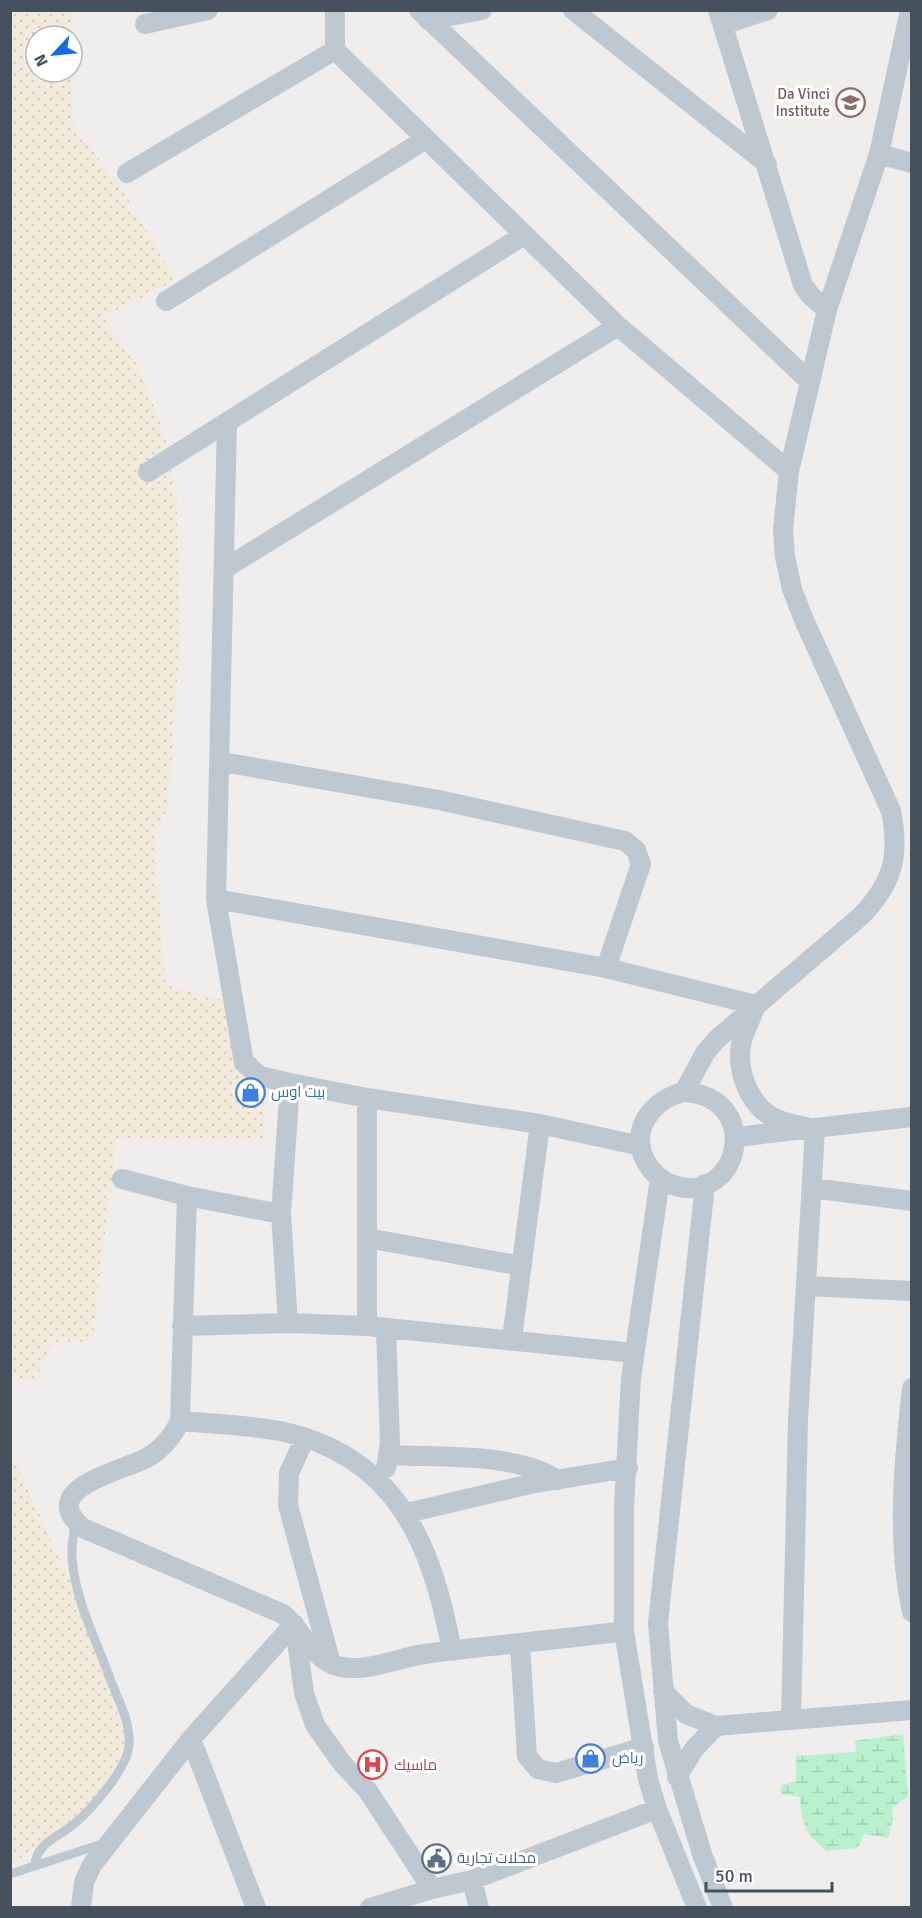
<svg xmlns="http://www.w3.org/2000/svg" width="922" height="1918" viewBox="0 0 922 1918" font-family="Signika,Cairo,sans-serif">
<defs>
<pattern id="wetland-marsh" width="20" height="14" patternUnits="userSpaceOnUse" patternTransform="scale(1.5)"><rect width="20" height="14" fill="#b9f1cf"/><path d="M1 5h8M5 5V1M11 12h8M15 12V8" fill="none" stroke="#a0d0b4"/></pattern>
<pattern id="sand-dots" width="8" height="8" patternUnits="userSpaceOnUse" patternTransform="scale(1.5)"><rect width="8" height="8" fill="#f3ecdd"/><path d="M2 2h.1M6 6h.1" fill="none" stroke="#d2ccc0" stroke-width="1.8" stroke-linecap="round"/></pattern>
</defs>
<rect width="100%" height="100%" fill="#f0eded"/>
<path fill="url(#wetland-marsh)" d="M903 1734 908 1797 892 1807 893 1818 888 1838 864 1834 858 1848 827 1851C806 1836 801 1821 800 1797L781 1794 782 1785 796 1781V1756L856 1752 855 1741Z"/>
<path fill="url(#sand-dots)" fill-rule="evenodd" d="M72 10 74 127 119 184 176 280 103 317 138 366 164 432 177 504 180 643 168 808 154 837 166 985 226 1001 261 1065 265 1138H117L92 1341 53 1342 35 1380 11 1379 10 11ZM36 36H72V72H36Z
M11 1463 17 1466 76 1593 128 1743 96 1801 11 1865Z"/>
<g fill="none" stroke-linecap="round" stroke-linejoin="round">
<path stroke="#bdc8d1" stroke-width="9" d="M35 1865C36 1843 59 1837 74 1824 92 1809 126 1770 129 1746 131 1723 119 1702 111 1681 97 1642 75 1600 72 1558 71 1546 74 1534 75 1522
M10 1874 105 1843"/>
<path stroke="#bdc8d1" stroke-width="20" d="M335 10V50L618 326 789 471
M419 10 810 382
M573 10 767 164
M718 10 803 285 811 296 827 310
M428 20 482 10
M145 24 208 10
M723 25 768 10
M879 154 912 163
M127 173 335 50
M166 301 426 139
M227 422 216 899 244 1063 260 1076 290 1083 367 1098 540 1124 641 1146
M148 472 524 235
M224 569 618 326
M222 762 439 800 625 841 636 850 641 864 606 968
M216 899 606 968 756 1005C752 1016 746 1028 742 1040 735 1068 748 1104 774 1118 786 1124 802 1126 815 1129L798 1420 791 1720
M684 1092C764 1097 740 1204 676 1186 662 1182 652 1173 645 1160 629 1128 654 1099 684 1092L705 1053 717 1039 861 916C893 883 900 856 891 811L804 620 792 589 785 557 783 530 789 471 827 310 879 154 910 10
M367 1098V1326
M736 1137 912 1117
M122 1179 187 1196 281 1214
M660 1179 631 1378 624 1507V1631L648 1779 657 1809 697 1908
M705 1184 658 1623 668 1741 702 1854 723 1908
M812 1188 912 1201
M187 1196 180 1421C173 1436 164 1447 150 1456 129 1470 33 1487 83 1528L283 1614C301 1629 312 1657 334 1665 361 1675 397 1658 424 1654 491 1645 558 1640 624 1631
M367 1238 522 1266
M806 1286 912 1291
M288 1323 281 1214 290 1083
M182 1326 288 1323 367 1326 634 1353
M512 1339 540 1124
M912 1388C904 1461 896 1539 912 1612
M180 1421C213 1424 247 1425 280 1431 398 1456 432 1545 452 1651
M305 1438 289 1473 288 1505 331 1664
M388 1455C439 1458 515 1452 558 1480
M386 1468 390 1442 386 1330
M407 1513 530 1484 628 1468
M295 1626 304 1693 315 1725 342 1763 368 1791 432 1889
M520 1645 527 1756 538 1769 556 1773 644 1747
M663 1691 686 1714 716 1726 912 1710
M191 1739 256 1908
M677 1777 694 1749 716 1726
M472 1880 479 1908
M81 1908 84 1882 92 1865 191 1739 294 1624
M370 1908 432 1889 472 1880 657 1809"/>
</g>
<defs>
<symbol id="university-ring" viewBox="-11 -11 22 22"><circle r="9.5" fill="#fff" stroke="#8d6e63" stroke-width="1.5"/><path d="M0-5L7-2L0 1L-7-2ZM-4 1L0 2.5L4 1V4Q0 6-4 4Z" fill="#8d6e63"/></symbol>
<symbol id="shop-ring" viewBox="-11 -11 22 22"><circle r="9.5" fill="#fff" stroke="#3f7fe0" stroke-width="1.5"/><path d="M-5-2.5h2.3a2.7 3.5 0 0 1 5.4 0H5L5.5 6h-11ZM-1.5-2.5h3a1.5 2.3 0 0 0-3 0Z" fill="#3f7fe0"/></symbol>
<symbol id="hospital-ring" viewBox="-11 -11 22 22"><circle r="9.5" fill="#fff" stroke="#e0444e" stroke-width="1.5"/><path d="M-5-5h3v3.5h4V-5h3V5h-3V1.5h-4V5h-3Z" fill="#e0444e"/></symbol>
<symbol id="civic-ring" viewBox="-11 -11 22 22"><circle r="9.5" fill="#fff" stroke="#5c6f8a" stroke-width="1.5"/><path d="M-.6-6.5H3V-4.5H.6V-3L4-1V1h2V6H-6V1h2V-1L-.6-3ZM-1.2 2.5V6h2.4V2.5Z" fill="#5c6f8a"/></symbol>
</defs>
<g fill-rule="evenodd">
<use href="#university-ring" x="834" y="86" width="33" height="33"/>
<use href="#shop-ring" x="234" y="1076" width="33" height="33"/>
<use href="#shop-ring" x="574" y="1742" width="33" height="33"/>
<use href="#hospital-ring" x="356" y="1748" width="33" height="33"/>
<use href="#civic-ring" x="420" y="1842" width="33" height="33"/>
</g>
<g text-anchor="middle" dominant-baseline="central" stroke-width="6" stroke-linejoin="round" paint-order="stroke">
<g font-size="15" fill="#785e54" stroke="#fff" text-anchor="end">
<text x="830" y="94">Da Vinci<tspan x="830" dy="17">Institute</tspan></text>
</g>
<g font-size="15" fill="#366cbe" stroke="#fff" text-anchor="start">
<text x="271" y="1092">بيت اوس</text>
<text x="612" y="1758">رياض</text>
</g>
<g font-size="15" fill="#be3a42" stroke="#fff" text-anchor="start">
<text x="394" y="1765">ماسيك</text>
</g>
<g font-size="15" fill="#4e5e75" stroke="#fff" text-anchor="start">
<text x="457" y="1858">محلات تجارية</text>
</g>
</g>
<rect width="922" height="1918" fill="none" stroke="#45515c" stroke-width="24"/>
<g transform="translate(54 54) rotate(244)"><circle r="28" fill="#ffffff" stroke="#b5b9be" stroke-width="1.5"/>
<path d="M0-4.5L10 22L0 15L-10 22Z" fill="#106ce7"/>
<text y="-9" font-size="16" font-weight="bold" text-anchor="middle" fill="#45515c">N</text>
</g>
<path d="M706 1882v9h126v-9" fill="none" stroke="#45515c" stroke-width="3"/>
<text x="715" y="1882" font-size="18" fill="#45515c" stroke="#ffffff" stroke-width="4.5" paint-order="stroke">50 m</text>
</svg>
